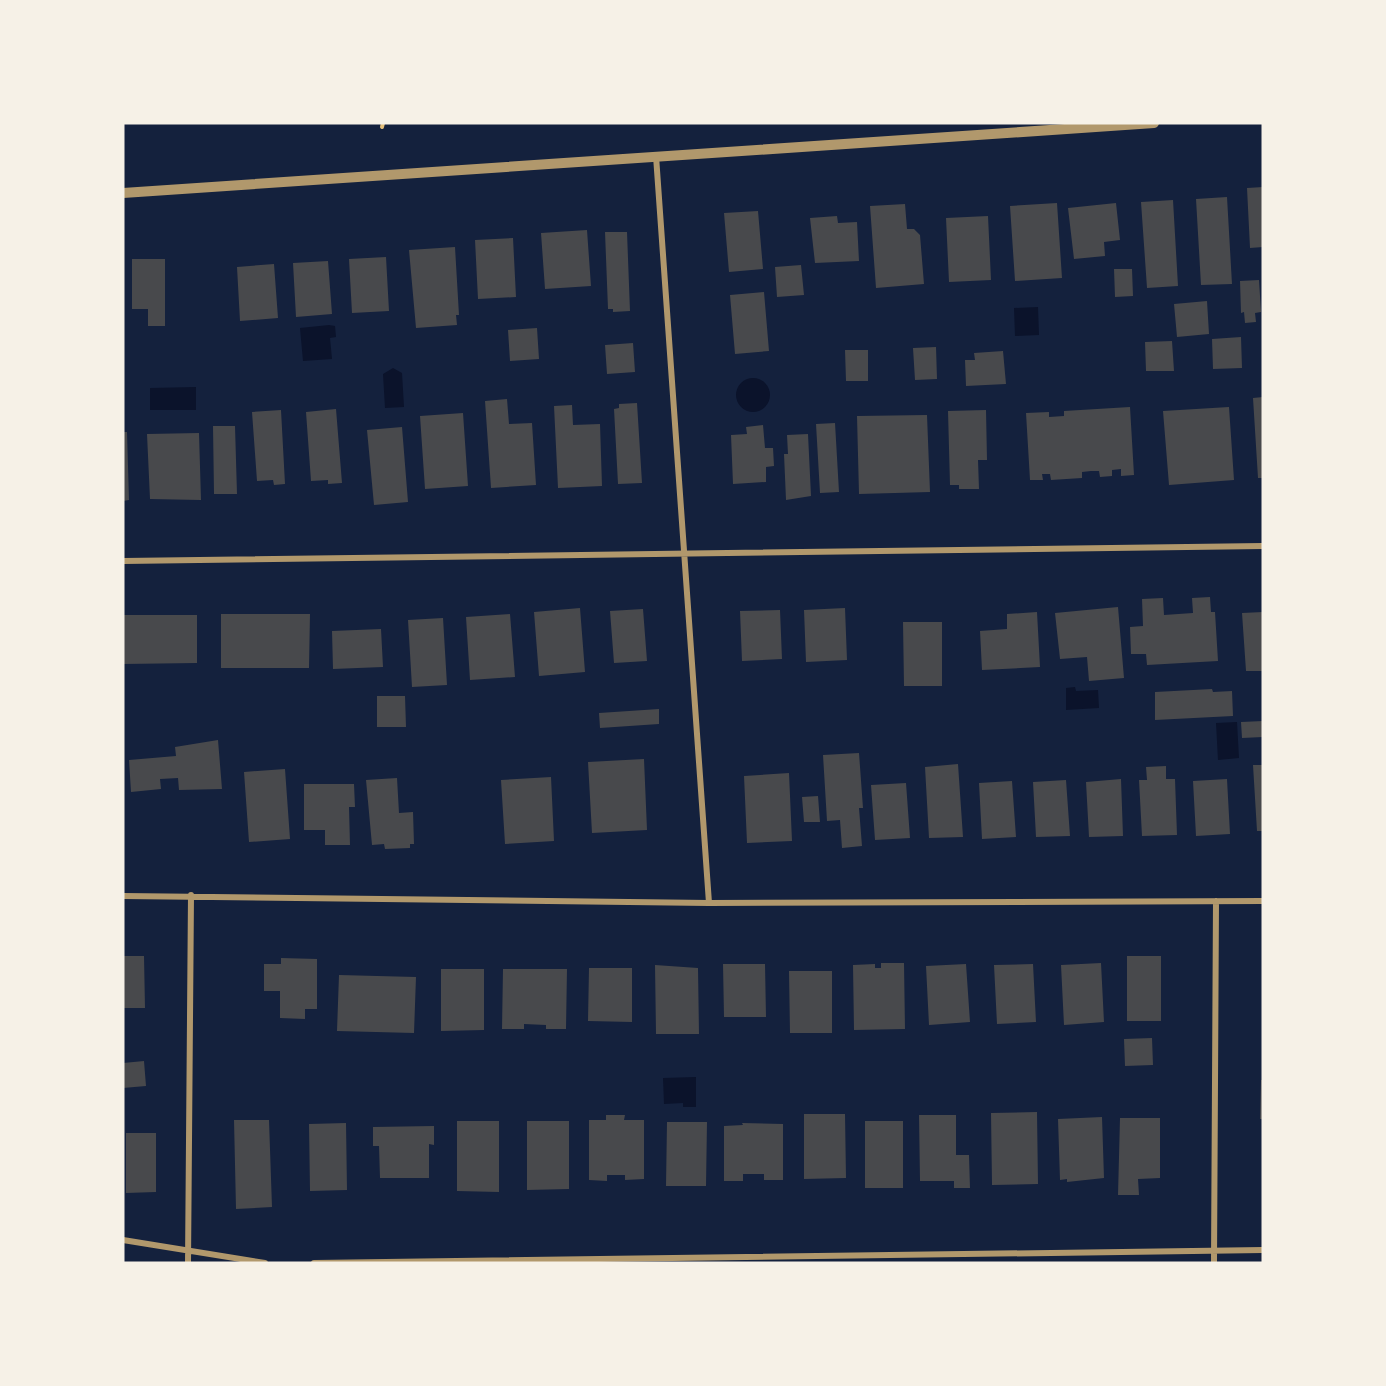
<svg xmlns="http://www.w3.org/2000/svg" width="1386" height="1386" viewBox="0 0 1386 1386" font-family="'Crimson Pro',serif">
<rect width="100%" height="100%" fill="#14213d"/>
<path fill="#0b132b" d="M1038 307 1039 335 1015 336 1014 308Z
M329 325 335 326 336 337 330 338 332 359 303 361 300 328Z
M393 368 402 373 404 407 385 408 383 374Z
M736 395a17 17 0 1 1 34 0a17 17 0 1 1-34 0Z
M196 387V410H150V388Z
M1075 687 1076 691 1098 690 1099 708 1066 710V688Z
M1237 722 1239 758 1218 760 1216 723Z
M696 1077V1107H683V1103L664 1104 663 1078Z"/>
<path fill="#48494c" d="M1263 187V247L1250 248 1247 188Z
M1227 197 1232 284 1201 285 1196 199Z
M1173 200 1178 286 1147 288 1141 202Z
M1057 203 1062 278 1015 281 1010 206Z
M1116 203 1120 240 1104 242 1105 256 1074 259 1068 208Z
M905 204 907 229H914L920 235 924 284 876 288 870 206Z
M758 211 763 269 729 272 724 213Z
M837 216 838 223 857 222 859 261 815 263 810 218Z
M988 216 991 280 949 282 946 218Z
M587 230 591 286 545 289 541 233Z
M605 232H627L630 311 613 312V309H608Z
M513 238 516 297 478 299 475 240Z
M455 247 459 315H456L457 325 416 328 409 250Z
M386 257 389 311 352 313 349 259Z
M132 259H165V326H148V309H132Z
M328 261 332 314 296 317 293 263Z
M274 264 278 318 240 321 237 267Z
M801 265 804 295 777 297 775 267Z
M1114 269H1132L1133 296 1115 297Z
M1259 280 1261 312 1255 313 1256 322 1245 323 1244 312 1241 313 1240 281Z
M764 292 769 351 735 354 730 295Z
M1207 301 1209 334 1177 337 1174 304Z
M537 328 539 359 510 361 508 330Z
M1241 337 1242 368 1213 369 1212 339Z
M1172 341 1174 371H1146L1145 342Z
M633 343 635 372 607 374 605 345Z
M936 347 937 379 915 380 913 348Z
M845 350H868V381H846Z
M1003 351 1006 384 966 386 965 360H975L974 353Z
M1263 397V478H1258L1253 398Z
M507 399 509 424 532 423 536 485 491 488 485 401Z
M637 403 642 483 618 484 614 409 619 408V404Z
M572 405 573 425 600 424 602 486 558 488 554 406Z
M1130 407 1134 475 1121 476V469L1112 470V476L1100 477 1099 471H1091L1082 472V478L1051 480 1050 474H1042L1043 480H1030L1026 413 1049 412V417L1064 416V411Z
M1229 407 1234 480 1169 485 1163 411Z
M336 409 342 483 328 484V480L311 481 306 412Z
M281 410 285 484 274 485 273 480 257 481 252 412Z
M986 410 987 460H978L979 489H959V485H950L948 411Z
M463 413 468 486 425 489 420 416Z
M927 415 930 492 859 494 857 416Z
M835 423 839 492 820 493 816 424Z
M763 425 765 448H773L774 466 766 467V482L733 484 731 435 747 434 746 427Z
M213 426H235L237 494H214Z
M402 427 408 502 374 505 367 430Z
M123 432H127L129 500 123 501Z
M199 433 201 500 150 499 147 434Z
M808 434 811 496 786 500 784 454H788L787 435Z
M1210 597 1211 612H1215L1218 661 1147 665 1146 654H1131L1130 627 1143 626 1142 599 1163 598 1164 615 1193 613 1192 598Z
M1118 607 1124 678 1089 681 1087 657 1060 659 1055 613Z
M580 608 585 672 539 676 534 612Z
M845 608 847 660 806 662 804 610Z
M643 609 647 661 614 663 610 611Z
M780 610 782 659 742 661 740 611Z
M1037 612 1040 667 982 670 980 631 1007 629V614Z
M1263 612V671H1246L1242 613Z
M221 614H310L309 668H221Z
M510 614 515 677 470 680 466 617Z
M123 615H197V663L123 664Z
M443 618 447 685 412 687 408 620Z
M903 622H942V686H904Z
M381 629 383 667 333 669 332 631Z
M1212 689 1213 692 1232 691 1233 716 1155 720V692Z
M377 696H405L406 727H377Z
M659 709V724L600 728 599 713Z
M1263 721V737L1242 738 1241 722Z
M218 740 222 789 179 790 178 778 160 779 161 789 131 792 129 760 176 756 175 747Z
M859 753 863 808H859L862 846 842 848 840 820 827 821 823 755Z
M644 759 647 830 592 833 588 762Z
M958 764 963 837 929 838 925 767Z
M1253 765H1263V831H1257Z
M1166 766V779H1175L1177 835 1142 836 1139 780H1147L1146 767Z
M285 769 290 839 249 842 244 772Z
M789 773 792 841 747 843 744 776Z
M551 777 554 841 505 844 501 780Z
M397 778 399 813 413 812 414 844H410V848L385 849 384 844 372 845 366 780Z
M1121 779 1123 836 1089 837 1086 782Z
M1227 779 1230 834 1196 836 1193 781Z
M1066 780 1070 836 1036 837 1033 782Z
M1012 781 1016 837 982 839 979 783Z
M906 783 910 838 875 840 871 785Z
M304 784H354L355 807H349L350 845H325V830H304Z
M818 796 820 822H804L802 797Z
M123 956H144L145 1008H123Z
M1127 956H1161V1021H1127Z
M281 958 317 959V1009H305V1019L280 1018V991H264V964H281Z
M881 963H904L905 1029 854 1030 853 965 875 964V968H881Z
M1101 963 1104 1022 1064 1025 1061 965Z
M723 964H765L766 1017H724Z
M966 964 970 1022 929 1025 926 966Z
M1033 964 1036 1022 997 1024 994 965Z
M655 965 698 968 699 1034H656Z
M589 968H632V1022L588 1021Z
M441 969H484V1030L441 1031Z
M503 969H567L566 1029H546V1025L524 1024V1029H502Z
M789 971H832V1033H790Z
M339 975 416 977 414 1033 337 1031Z
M1152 1038 1153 1065 1125 1066 1124 1039Z
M144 1061 146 1086 123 1088V1063Z
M1261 1080H1263V1119H1260Z
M1037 1112 1038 1184 992 1185 991 1113Z
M804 1114H845L846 1178 804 1179Z
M606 1115H625L624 1120H644V1179L625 1180V1175H607V1181L589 1180V1120H606Z
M919 1115H956V1155H969L970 1188H954V1181H920Z
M1102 1117 1104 1178 1067 1182V1179L1060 1180 1058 1119Z
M1120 1118H1160V1178L1138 1179 1139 1195H1118Z
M234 1120H269L272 1207 236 1209Z
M457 1121H499V1192L457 1191Z
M527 1121H569V1189L527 1190Z
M865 1121H903V1188H865Z
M667 1122H707L706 1186H666Z
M346 1123 347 1190 310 1191 309 1124Z
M742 1123 783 1124V1180H764V1174H743V1181H724V1126L743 1125Z
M434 1126V1145L429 1144V1178H380L379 1146H373V1127Z
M126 1133H156V1192L126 1193Z"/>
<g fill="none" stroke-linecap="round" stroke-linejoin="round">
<path stroke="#e5c07b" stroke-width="4" d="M382 127 383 123"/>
<path stroke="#b1986c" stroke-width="6" d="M656 156 709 903
M123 561 1263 546
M123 896 709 903 1263 901
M123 1240 265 1263
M188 1263 191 895
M314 1263 1263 1250
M1214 1263 1216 901"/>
<path stroke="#b1986c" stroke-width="10" d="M123 193 1154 123"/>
</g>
<rect width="1386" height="1386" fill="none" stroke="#f6f1e7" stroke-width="249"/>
</svg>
